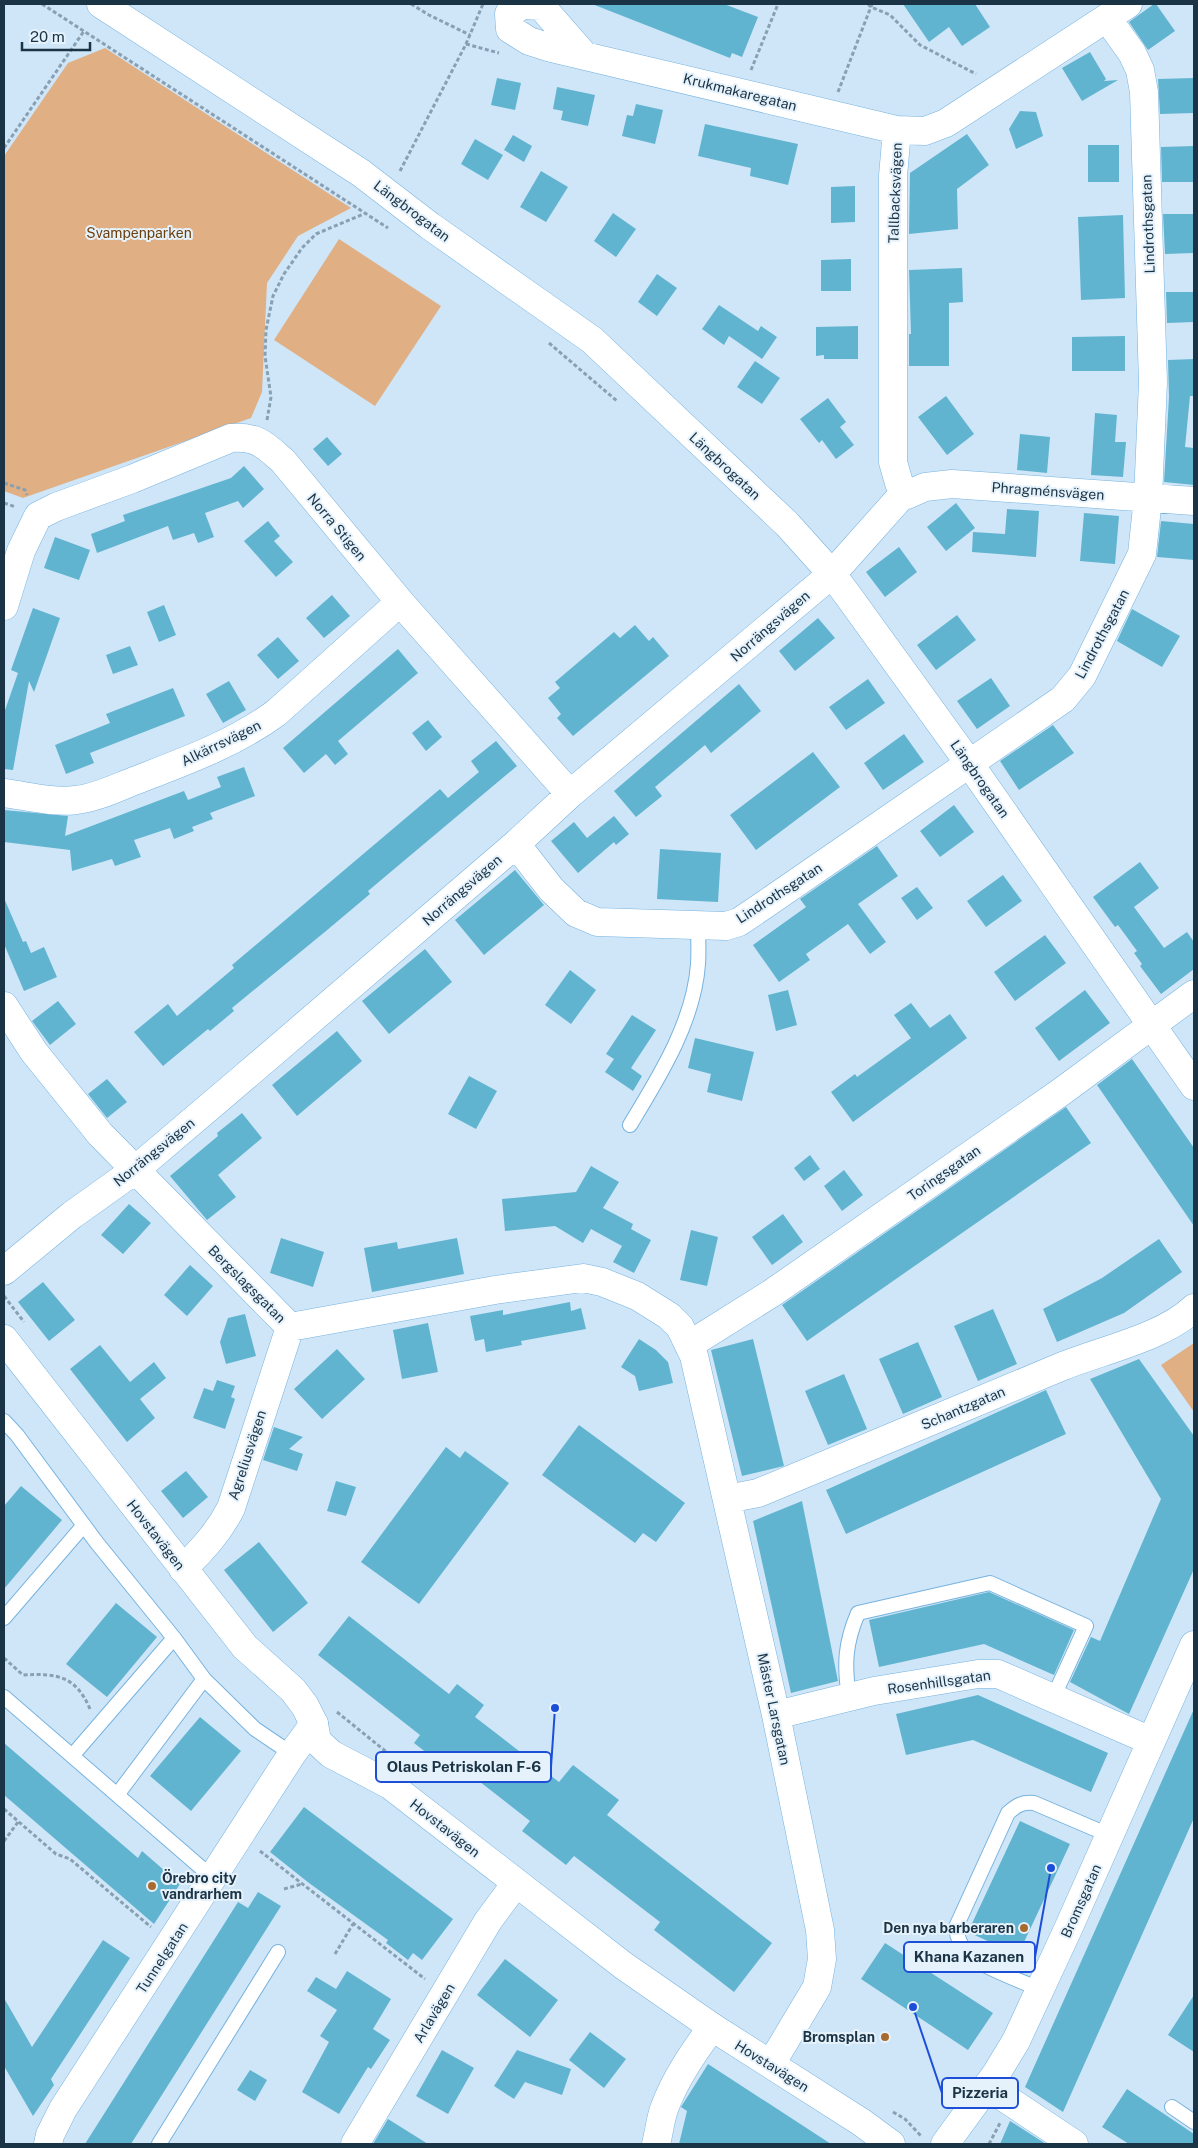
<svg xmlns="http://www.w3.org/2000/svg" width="1198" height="2148" viewBox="0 0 1198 2148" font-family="'Public Sans',sans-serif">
<rect width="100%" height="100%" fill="#cfe6f9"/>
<path fill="#e0af84" d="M105 48 351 208 298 236 267 283 262 392 251 418 23 498 4 491V156L68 63Z
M339 239 441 306 375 406 274 340Z
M1194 1343V1412L1161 1365Z"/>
<path fill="#61b4cf" d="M592 4H724L758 17 742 57 732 53 730 58Z
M903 4H975L990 27 962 46 949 27 929 42Z
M1154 4H1156L1175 31 1148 50 1129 22Z
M1090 52 1106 79 1104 81 1118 80 1082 101 1062 68Z
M497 78 521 83 515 110 491 105Z
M1194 78V113L1160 114 1158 79Z
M557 87 595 95 588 126 561 120 563 111 553 109Z
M636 104 663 110 655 144 622 136 627 115 633 116Z
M1020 111 1036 112 1043 136 1016 149 1009 129Z
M705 124 798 144 788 185 750 176 751 168 698 156Z
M967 134 989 165 957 189 958 229 909 234 910 173Z
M513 135 532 146 524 162 504 150Z
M475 139 503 155 488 180 461 164Z
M1088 145H1119V182H1088Z
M1194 146V182H1162L1161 147Z
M541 171 568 187 546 222 520 207Z
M855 186V222L831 223V187Z
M613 213 636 229 616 257 594 241Z
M1163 214H1194V253L1165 254Z
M1123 215 1125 298 1081 300 1078 217Z
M851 259V291H821V260Z
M962 268 963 302 949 303V366H909V334H911L909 270Z
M657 274 677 288 657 316 638 302Z
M1166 292H1194V322L1167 323Z
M719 305 758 331 761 326 777 337 762 359 729 336 724 345 702 329Z
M858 326V359H824V355L816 356V327Z
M1125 336V371H1072V337Z
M1194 359V396H1190L1185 447 1194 448V485L1164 482 1169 397 1168 360Z
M755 361 780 378 762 404 737 387Z
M946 396 974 434 947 455 918 417Z
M828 398 846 422 840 427 854 445 836 459 822 440 819 443 800 419Z
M1095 413 1117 415 1115 442H1126L1123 477 1091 475Z
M1020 434 1050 437 1047 473 1017 470Z
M327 437 342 454 328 466 313 449Z
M244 466 264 489 243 508 238 501 205 513 214 537 198 543 194 533 173 540 168 526 97 553 91 534 125 521 123 515 231 478Z
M956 503 975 528 946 551 927 527Z
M1007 509 1039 511 1036 557 972 552 973 532 1005 534Z
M1084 513 1119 516 1115 564 1080 561Z
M268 521 280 536 274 541 293 562 276 577 244 541Z
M1161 521 1194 524V560L1157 557Z
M55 537 90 550 79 580 44 568Z
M899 547 917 572 885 597 866 572Z
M332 595 350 616 324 638 306 618Z
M164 605 176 635 159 642 147 612Z
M33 608 60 618 34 692 29 681 13 770 4 769V713L18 673 11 670Z
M1132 609 1180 636 1162 667 1117 641Z
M957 615 976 640 936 670 917 645Z
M818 618 835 638 795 671 779 651Z
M635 625 649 641 653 637 669 656 573 736 557 718 561 714 548 698 560 688 555 682 614 632 620 638Z
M278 637 299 661 278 679 257 655Z
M130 646 138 665 113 674 106 655Z
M398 649 418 673 338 741 348 754 335 765 326 754 304 773 283 748Z
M991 678 1010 706 977 729 957 701Z
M868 679 885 703 846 730 829 707Z
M229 681 246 710 223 723 206 694Z
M739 684 761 711 711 753 705 745 655 787 662 796 636 817 614 791Z
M173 688 185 716 90 753 94 763 66 774 55 745 110 723 106 714Z
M428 720 442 737 426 751 412 733Z
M1053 725 1074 753 1019 790 1000 761Z
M904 734 924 762 883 790 864 763Z
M496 741 517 766 368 891 370 894 326 931 232 1008 234 1011 210 1031 208 1029 163 1066 134 1032 168 1004 177 1016 234 968 232 965 440 789 448 798 479 772 471 761Z
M813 752 840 787 756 850 730 815Z
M244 767 255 796 210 813 213 819 192 827 194 831 174 839 170 828 134 840 141 857 115 866 112 859 72 871 70 850 4 842V810L68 816 65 836 184 791 188 800 221 787 217 777Z
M954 805 974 832 940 857 920 831Z
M614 816 629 834 616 845 614 842 578 873 551 841 574 822 587 838Z
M877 846 898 876 858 904 886 942 870 954 848 924 806 954 810 960 779 982 753 945 806 907 800 899Z
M660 849 721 853 718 902 657 899Z
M1140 862 1159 888 1134 907 1164 948 1187 932 1194 942V969L1161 994 1140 966 1142 964 1134 953 1137 951 1118 925 1115 927 1093 897Z
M515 870 544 905 484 955 455 920Z
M1003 875 1022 901 986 927 967 901Z
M917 887 933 908 917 920 901 898Z
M4 898 23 942 26 941 31 953 44 947 57 977 24 991 4 944Z
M1045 935 1066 963 1015 1001 994 972Z
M425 949 452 982 389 1034 362 1001Z
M570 970 596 990 571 1024 545 1005Z
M788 990 797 1025 776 1031 768 995Z
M1085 990 1110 1023 1059 1061 1035 1028Z
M58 1001 76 1024 50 1045 32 1021Z
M911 1003 930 1028 950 1014 967 1038 853 1122 831 1092 855 1074 857 1077 911 1038 894 1015Z
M632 1015 656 1030 631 1068 642 1076 633 1091 605 1072 614 1059 606 1054Z
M337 1031 362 1061 297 1116 272 1085Z
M695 1038 754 1052 742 1101 707 1092 711 1074 688 1068Z
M1132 1059 1194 1148V1226L1097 1085Z
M469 1076 497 1091 476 1129 448 1114Z
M107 1079 127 1102 107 1118 88 1094Z
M1066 1107 1091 1143 807 1341 782 1305Z
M242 1113 262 1138 218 1175 236 1197 207 1220 170 1176 218 1136 217 1133Z
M810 1155 820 1169 804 1181 794 1168Z
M591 1166 619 1182 603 1208 633 1224 631 1229 651 1240 634 1273 613 1262 622 1246 591 1229 583 1243 555 1226 505 1231 502 1199 576 1192Z
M844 1170 863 1195 842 1211 824 1186Z
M129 1204 151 1223 123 1254 101 1235Z
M783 1214 803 1242 772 1265 752 1237Z
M691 1230 718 1237 707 1286 680 1280Z
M281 1238 324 1252 313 1287 270 1273Z
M457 1238 464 1274 372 1292 364 1248 397 1242 398 1249Z
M1159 1239 1182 1272 1124 1313 1057 1342 1043 1309 1102 1278Z
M190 1265 213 1286 187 1316 164 1295Z
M43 1282 75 1320 49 1341 18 1302Z
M570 1302 571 1311 581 1308 586 1329 521 1341 522 1345 486 1352 484 1339 475 1341 470 1316 503 1310V1315Z
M993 1309 1017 1364 978 1381 954 1326Z
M245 1314 256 1356 226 1364 220 1342 228 1318Z
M428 1323 438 1372 402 1379 393 1330Z
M639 1339 656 1350 668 1362 673 1383 639 1391 635 1376 621 1367Z
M753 1339 784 1466 742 1476 711 1350Z
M918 1342 942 1397 903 1414 879 1359Z
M100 1345 130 1382 154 1362 166 1378 140 1399 155 1418 127 1442 70 1369Z
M337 1349 365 1379 322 1419 294 1389Z
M1139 1359 1194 1436V1569L1129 1714 1070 1682 1091 1637 1100 1641 1161 1499 1090 1379Z
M844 1374 867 1429 828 1445 805 1391Z
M217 1380 235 1386 231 1397 235 1399 225 1429 193 1418 204 1388 213 1391Z
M1046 1390 1066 1434 846 1534 826 1490Z
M579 1425 685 1503 656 1542 643 1533 635 1543 542 1475Z
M274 1427 303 1437 289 1449 303 1454 297 1471 263 1460Z
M446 1447 460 1458 465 1451 509 1483 419 1604 361 1562Z
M186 1471 208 1497 183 1518 161 1491Z
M336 1481 356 1487 346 1516 327 1511Z
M21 1486 62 1520 4 1589V1506Z
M802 1501 838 1681 791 1693 753 1521Z
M259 1542 308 1603 273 1632 224 1570Z
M989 1592 1074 1630 1054 1675 984 1644 879 1667 869 1620Z
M116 1603 157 1637 107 1697 66 1664Z
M349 1616 449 1694 457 1684 484 1705 475 1717 559 1782 573 1765 619 1800 607 1815 772 1943 734 1992 654 1930 660 1922 574 1856 566 1865 522 1831 530 1821 443 1753 437 1761 414 1743 420 1735 318 1655Z
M978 1695 1108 1753 1091 1792 973 1740 906 1755 896 1714Z
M1194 1709V1818L1063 2112 1025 2087Z
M200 1717 241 1751 191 1811 150 1776Z
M4 1743 138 1858 142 1851 180 1884 154 1924 4 1795Z
M304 1807 453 1919 422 1960 413 1953 408 1960 386 1943 388 1940 309 1883 270 1852Z
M1020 1821 1070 1844 1018 1955 968 1932Z
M258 1892 281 1906 131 2144H85L238 1902 248 1908Z
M103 1940 130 1958 51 2079 54 2085 33 2116 4 2066V1998L32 2047Z
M885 1943 993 2013 968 2050 861 1979Z
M505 1959 558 2000 530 2037 477 1995Z
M347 1971 391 1999 373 2029 390 2040 371 2069 368 2067 339 2114 302 2092 329 2042 320 2036 337 2010 307 1991 316 1977 336 1989Z
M1194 1995V2052L1168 2035Z
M590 2032 626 2059 604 2088 569 2060Z
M442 2050 474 2068 448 2114 416 2096Z
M517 2050 571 2069 562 2095 525 2082 514 2099 494 2086Z
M708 2064 831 2144H679L687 2111 681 2107Z
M250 2070 267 2080 255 2101 237 2090Z
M1127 2089 1194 2134V2144H1129L1102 2127Z
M388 2119 428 2144H373Z
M1010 2121 1046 2144H1000Z"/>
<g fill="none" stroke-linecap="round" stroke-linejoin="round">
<defs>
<path id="service" d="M630 1125C659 1077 694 1022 698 964 699 951 698 938 698 925
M4 1421 17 1435 97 1543 174 1638 204 1679 255 1729 292 1754
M4 1618 84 1525
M4 1697 213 1878
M849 1697C844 1665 845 1643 858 1613L990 1583 1086 1626 1053 1698
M72 1756 174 1638
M117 1795 204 1679
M1041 1990C1024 1982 980 1966 969 1955 961 1947 957 1938 956 1927L1008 1813C1017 1805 1022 1802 1034 1803L1109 1835
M1172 2107 1194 2122
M159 2144 278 1952"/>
<path id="minor" d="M583 54 541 6 522 5 509 14 510 29 529 41 551 48 897 130 925 131 946 123 1128 4
M897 130 893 176V462L899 483 905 492
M905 492 907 495 925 487 952 484 1194 501
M4 606 21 551 38 516 56 507 132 479 231 438C257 436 265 445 283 461L400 602 570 794
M4 793C27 796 53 803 76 800 96 798 116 788 134 781 183 762 234 744 276 713L400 602
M516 844 551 889 576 913 597 922 726 926 739 922 767 903 1063 699 1082 676 1142 554 1148 498 1153 382 1144 92 1140 70 1132 53 1107 18
M4 1006 34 1052 100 1134 290 1327 495 1290 583 1278 602 1282 637 1296 669 1316 680 1327 694 1356 776 1715 820 1930 822 1959 817 1987 771 2064
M4 1271 72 1215 135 1170 248 1074 516 844 570 794 832 574 905 492
M689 1345 772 1293 1061 1092 1194 994
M727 1499 758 1493C860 1451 961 1408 1063 1366 1103 1350 1164 1337 1194 1308
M183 1569C202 1550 219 1532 231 1508L290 1327
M776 1715 874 1691 978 1674H998L1151 1741
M987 2086 1074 2144
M48 2144 50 2135 63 2109 292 1754 314 1724
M355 2144 488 1921 516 1883
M656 2144C659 2133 660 2121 664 2109 675 2079 693 2053 712 2027"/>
<path id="tertiary" d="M101 4 361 173 430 226 592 340 787 524 832 574 849 597 969 763 1194 1086
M4 1339 245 1647 293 1690 305 1706 314 1724 317 1741 331 1754 390 1785 624 1966 712 2027 861 2122 891 2144
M945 2144 996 2074 1016 2041 1068 1929 1194 1645"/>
</defs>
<use href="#service" stroke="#77b3df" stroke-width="16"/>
<use href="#minor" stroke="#77b3df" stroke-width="29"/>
<use href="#tertiary" stroke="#77b3df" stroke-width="29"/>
<path stroke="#88a0b2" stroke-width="3" stroke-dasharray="4 2.5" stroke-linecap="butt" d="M42 4 388 228
M411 4 429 15 470 35
M868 4 871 7 890 15 920 45 976 74
M466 44 499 53
M751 70 778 4
M838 92 872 4
M4 148 84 31
M400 171 466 44 483 4
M549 343 617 401
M267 420 271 397 265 356 266 330 273 296 284 274 302 248 316 234 366 213
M4 483 25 490 27 495
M4 503 16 507
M4 1296 24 1322
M4 1658 23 1675C57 1673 76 1676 90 1709
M337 1712 389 1754
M4 1809 56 1854 70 1859 151 1927
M4 1841 18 1822
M260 1851 425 1979
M284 1889 302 1884
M335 1954 353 1924
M893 2112 905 2119 922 2137
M989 2144 1000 2123"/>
<use href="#service" stroke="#fff" stroke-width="14"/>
<use href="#minor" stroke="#fff" stroke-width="28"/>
<use href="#tertiary" stroke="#fff" stroke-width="28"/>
</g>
<g fill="#a86b2f" stroke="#e6f2fb" stroke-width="2">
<circle cx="152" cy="1886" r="5"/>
<circle cx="1024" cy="1928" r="5"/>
<circle cx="885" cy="2037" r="5"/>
</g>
<g text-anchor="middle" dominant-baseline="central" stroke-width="4" stroke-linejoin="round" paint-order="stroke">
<g font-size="14" fill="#1a3345" stroke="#e6f2fb">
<text transform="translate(740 92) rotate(14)">Krukmakaregatan</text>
<text transform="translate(895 193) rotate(-88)">Tallbacksvägen</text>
<text transform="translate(412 211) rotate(37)">Längbrogatan</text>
<text transform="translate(1148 224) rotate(-92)">Lindrothsgatan</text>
<text transform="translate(725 466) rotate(43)">Längbrogatan</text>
<text transform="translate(1048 491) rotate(4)">Phragménsvägen</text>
<text transform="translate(337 527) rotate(50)">Norra Stigen</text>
<text transform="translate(770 626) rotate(-41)">Norrängsvägen</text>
<text transform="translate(1102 634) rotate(-62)">Lindrothsgatan</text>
<text transform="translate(221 743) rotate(-26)">Alkärrsvägen</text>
<text transform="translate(980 779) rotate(55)">Längbrogatan</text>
<text transform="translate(462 890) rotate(-41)">Norrängsvägen</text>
<text transform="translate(779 893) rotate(-33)">Lindrothsgatan</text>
<text transform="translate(154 1152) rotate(-39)">Norrängsvägen</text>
<text transform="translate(944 1173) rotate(-35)">Toringsgatan</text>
<text transform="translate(247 1284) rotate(45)">Bergslagsgatan</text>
<text transform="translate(963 1408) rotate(-23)">Schantzgatan</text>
<text transform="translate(247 1455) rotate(-72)">Agreliusvägen</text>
<text transform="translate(156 1535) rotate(52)">Hovstavägen</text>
<text transform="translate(939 1682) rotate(-8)">Rosenhillsgatan</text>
<text transform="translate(774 1709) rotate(78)">Mäster Larsgatan</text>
<text transform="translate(445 1828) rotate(38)">Hovstavägen</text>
<text transform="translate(1081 1901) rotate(-66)">Bromsgatan</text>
<text transform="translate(162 1958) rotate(-57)">Tunnelgatan</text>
<text transform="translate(434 2013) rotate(-59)">Arlavägen</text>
<text transform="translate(772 2066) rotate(32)">Hovstavägen</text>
</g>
<g font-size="14" fill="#6c3e0c" stroke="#e6f2fb">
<text x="139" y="233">Svampenparken</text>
</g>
<g font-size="14" font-weight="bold" fill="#1a3345" stroke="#e6f2fb" text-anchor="end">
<text x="162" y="1878" text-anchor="start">Örebro city<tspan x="162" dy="16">vandrarhem</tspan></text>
<text x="1014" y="1928">Den nya barberaren</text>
<text x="875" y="2037">Bromsplan</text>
</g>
</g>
<path fill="none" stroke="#1d4ed8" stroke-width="2" d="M555 1708L551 1767M1051 1868L1035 1957M913 2007L942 2093"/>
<g fill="#1d4ed8" stroke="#e6f2fb" stroke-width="2">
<circle cx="555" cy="1708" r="5"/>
<circle cx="1051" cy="1868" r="5"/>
<circle cx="913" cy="2007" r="5"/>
</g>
<g fill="#e6f2fb" stroke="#1d4ed8" stroke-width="2">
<rect x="376" y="1752" width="175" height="30" rx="5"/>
<rect x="904" y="1942" width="131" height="30" rx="5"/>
<rect x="942" y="2078" width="76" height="30" rx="5"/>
</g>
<g font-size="15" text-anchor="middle" font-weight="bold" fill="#1a3345">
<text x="464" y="1772">Olaus Petriskolan F-6</text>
<text x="969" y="1962">Khana Kazanen</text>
<text x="980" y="2098">Pizzeria</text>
</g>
<rect width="1198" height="2148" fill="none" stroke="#1a3345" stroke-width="10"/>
<path d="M22 42v8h68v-8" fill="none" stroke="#1a3345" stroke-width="2.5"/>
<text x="30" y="42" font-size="15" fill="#1a3345" stroke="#e6f2fb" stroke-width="4" paint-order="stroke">20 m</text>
</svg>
